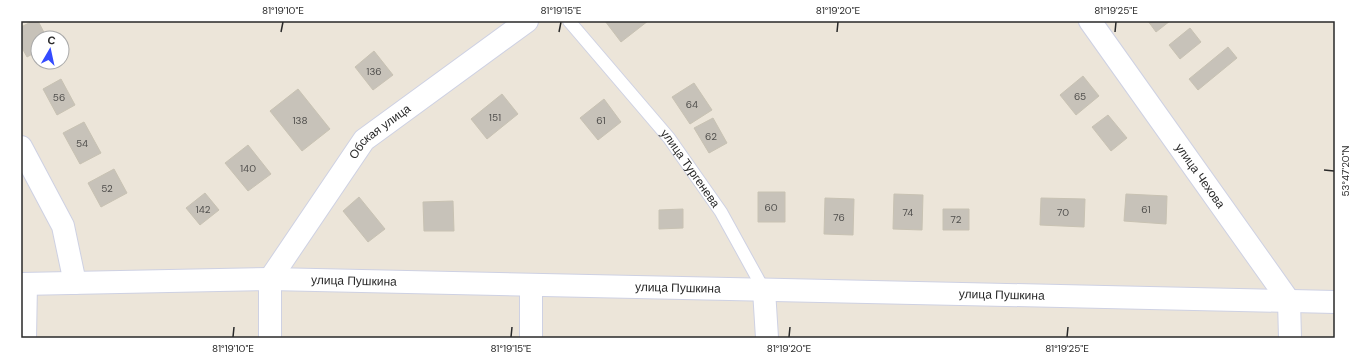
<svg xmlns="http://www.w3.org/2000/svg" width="1356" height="359" viewBox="0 0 1356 359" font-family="'DM Sans',sans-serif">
<rect width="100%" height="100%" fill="#ece5d9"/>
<path fill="#c7c2b9" stroke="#c8c2b3" d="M33 21H38L47 38H38V51L27 57 21 46V27Z
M605 21H648L621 42Z
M1148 21H1170L1156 32Z
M1190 28 1201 42 1180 59 1169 45Z
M1228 47 1237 58 1198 90 1189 79Z
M374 51 393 75 373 90 355 67Z
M1083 76 1099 96 1076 115 1060 95Z
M61 79 75 105 57 115 43 89Z
M694 83 712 110 690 124 672 97Z
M298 89 330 129 302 151 270 111Z
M502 94 518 114 487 139 471 119Z
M604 99 621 122 598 140 580 118Z
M1108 115 1127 138 1111 151 1092 127Z
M713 118 727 143 709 153 694 128Z
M84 122 101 153 80 164 63 133Z
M248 145 271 174 248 191 225 163Z
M114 169 127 193 101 207 88 183Z
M758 192H785V222H758Z
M205 193 219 210 200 225 186 208Z
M894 194 923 195 922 230 893 229Z
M1126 194 1167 196 1166 224 1124 221Z
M359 197 385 229 368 242 343 211Z
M825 198 854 199 853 235 824 234Z
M1041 198 1085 199 1084 227 1040 225Z
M453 201 454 231H424L423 202Z
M683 209V228L659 229V210Z
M943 209H969V230H943Z"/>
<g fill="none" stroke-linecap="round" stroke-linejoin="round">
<defs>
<g id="lane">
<path id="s1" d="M569 21 669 138 721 212 764 290"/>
</g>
<g id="street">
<path id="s2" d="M1090 21 1289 301 1290 338"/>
<path d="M21 147 63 226 75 283"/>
<path id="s3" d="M270 279 364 140 527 21"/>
<path d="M764 290 767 338"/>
<path d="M25 338 26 284"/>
<path d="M531 338V285"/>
</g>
<g id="secondary">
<path d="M270 279V338"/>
<path id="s4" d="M21 284 270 279 1335 302"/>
</g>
</defs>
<use href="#lane" stroke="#ced1e3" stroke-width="14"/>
<use href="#street" stroke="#ced1e3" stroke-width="24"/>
<use href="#secondary" stroke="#ced1e3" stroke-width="24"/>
<use href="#lane" stroke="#fff" stroke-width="12"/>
<use href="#street" stroke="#fff" stroke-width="22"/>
<use href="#secondary" stroke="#fff" stroke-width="22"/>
</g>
<path fill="none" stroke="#292929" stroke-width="1.5" d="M281 32 283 22M559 32 561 22M837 32 838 22M1115 32 1116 22M1324 170 1334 171M233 337 234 327M511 337 512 327M789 337 790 327M1067 337 1068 327"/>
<g text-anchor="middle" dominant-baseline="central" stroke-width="3" stroke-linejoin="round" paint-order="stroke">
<g font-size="10" fill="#504f4d">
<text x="374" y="71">136</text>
<text x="1080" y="96">65</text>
<text x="59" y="97">56</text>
<text x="692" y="104">64</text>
<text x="495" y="117">151</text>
<text x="300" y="120">138</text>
<text x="601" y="120">61</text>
<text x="711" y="136">62</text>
<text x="82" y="143">54</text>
<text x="248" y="168">140</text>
<text x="107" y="188">52</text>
<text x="771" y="207">60</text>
<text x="203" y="209">142</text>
<text x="1146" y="209">61</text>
<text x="908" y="212">74</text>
<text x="1063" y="212">70</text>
<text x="839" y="217">76</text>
<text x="956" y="219">72</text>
</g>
<g font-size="12" fill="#292929" stroke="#fff">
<text stroke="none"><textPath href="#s3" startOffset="185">Обская улица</textPath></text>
<text stroke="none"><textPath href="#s1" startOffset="191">улица Тургенева</textPath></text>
<text stroke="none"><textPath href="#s2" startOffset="190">улица Чехова</textPath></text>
<text stroke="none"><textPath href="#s4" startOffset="333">улица Пушкина</textPath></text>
<text stroke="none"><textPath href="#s4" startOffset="657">улица Пушкина</textPath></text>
<text stroke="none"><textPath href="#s4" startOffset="981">улица Пушкина</textPath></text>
</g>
</g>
<rect width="1356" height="359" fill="none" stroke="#ffffff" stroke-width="44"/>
<g transform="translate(50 50) rotate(9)"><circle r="19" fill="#ffffff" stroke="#a9a9a9"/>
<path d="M0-3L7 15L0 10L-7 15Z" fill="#344bff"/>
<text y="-6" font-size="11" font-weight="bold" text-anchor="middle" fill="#292929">С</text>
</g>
<rect x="22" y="22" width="1312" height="315" fill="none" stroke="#292929" stroke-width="1.5"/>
<g font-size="10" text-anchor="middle" fill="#292929">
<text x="283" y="14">81°19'10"E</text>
<text x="561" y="14">81°19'15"E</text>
<text x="838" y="14">81°19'20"E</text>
<text x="1116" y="14">81°19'25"E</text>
<text transform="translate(1345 171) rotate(-90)" y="4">53°47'20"N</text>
<text x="233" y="352">81°19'10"E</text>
<text x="511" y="352">81°19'15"E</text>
<text x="789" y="352">81°19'20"E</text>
<text x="1067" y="352">81°19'25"E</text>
</g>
</svg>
